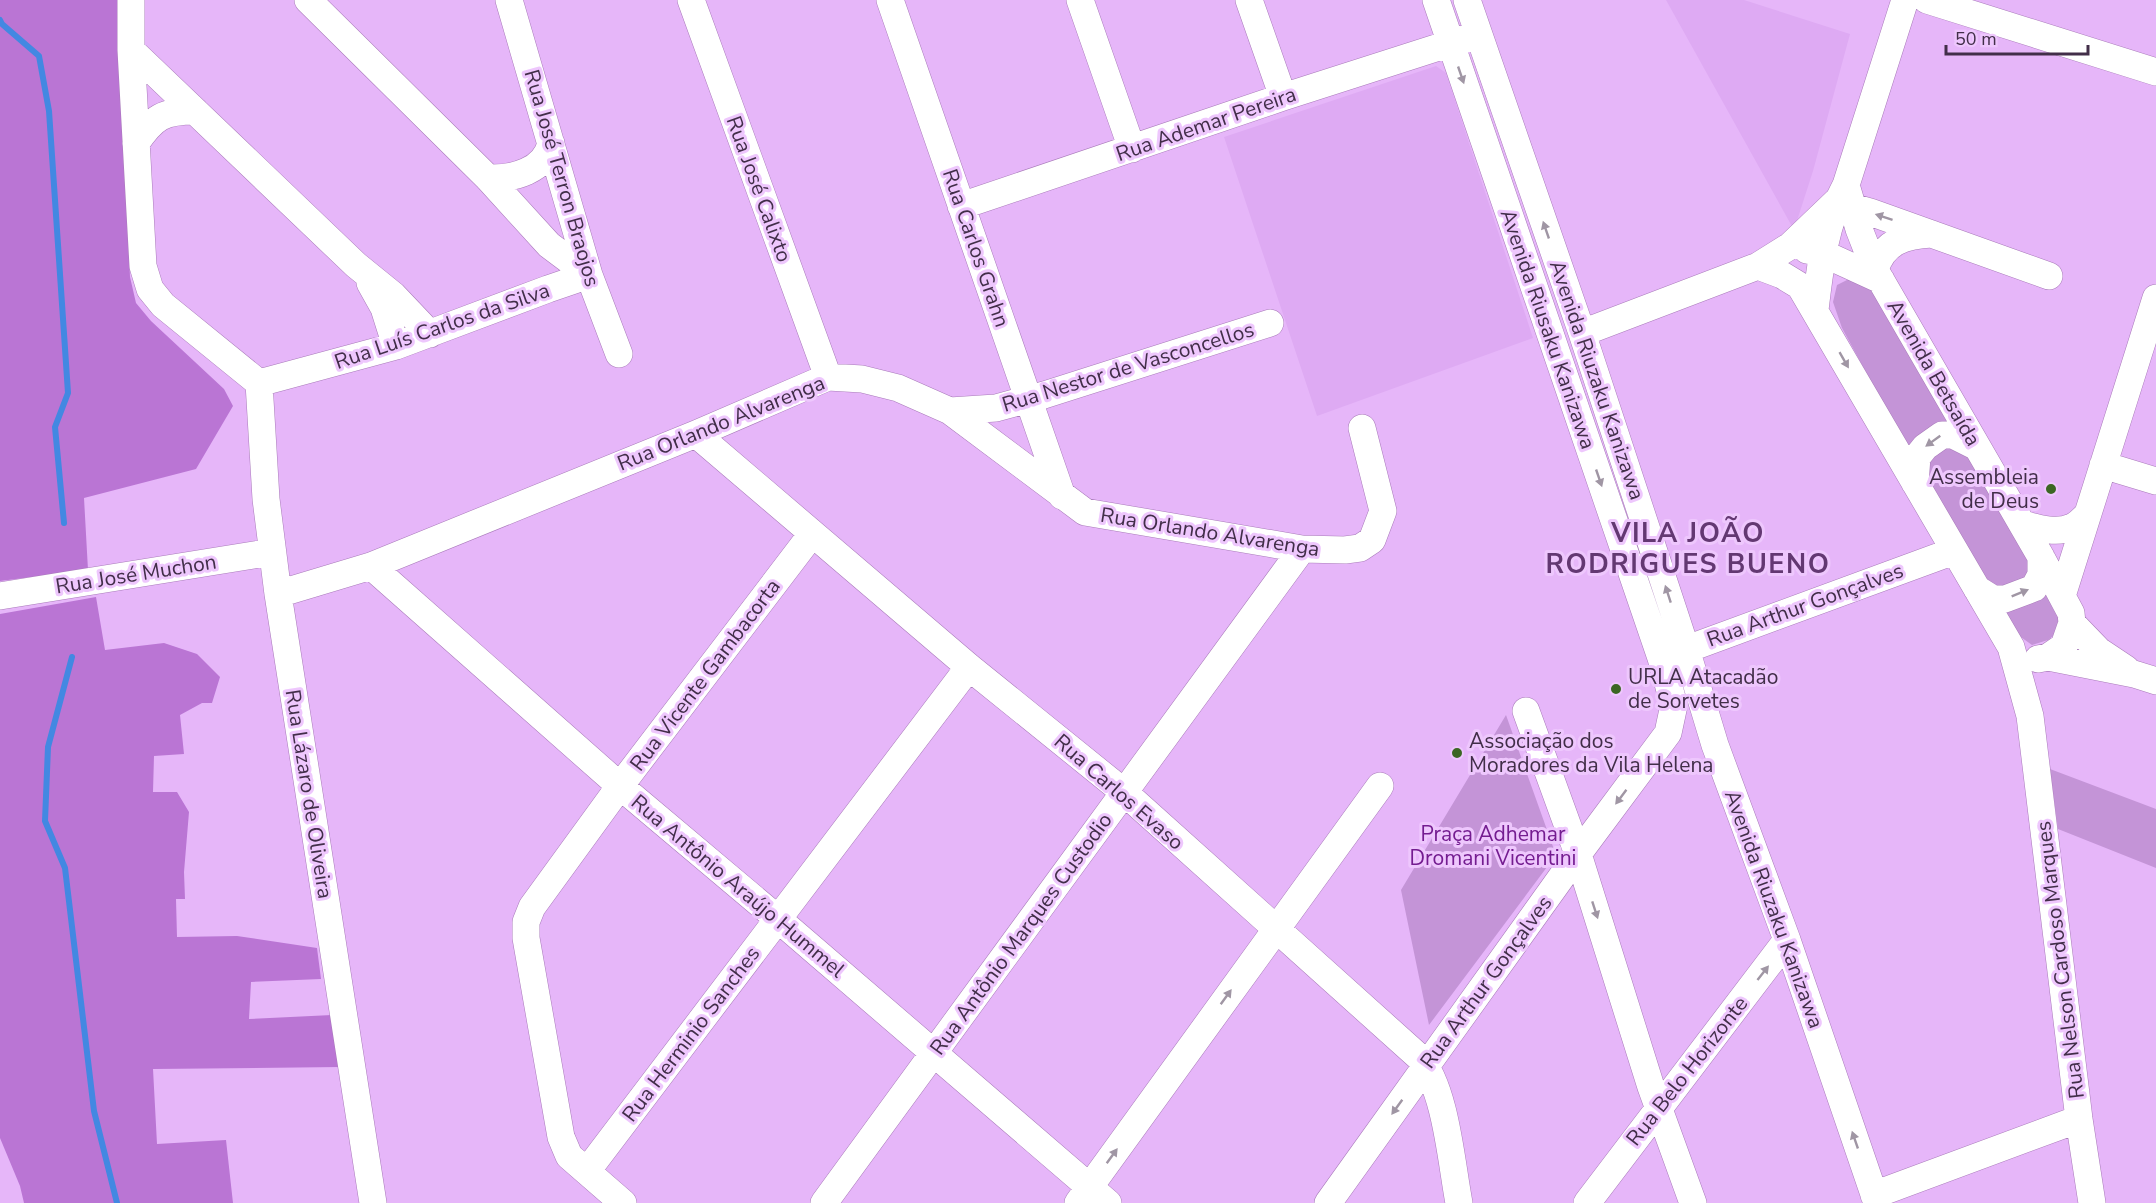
<svg xmlns="http://www.w3.org/2000/svg" width="2156" height="1203" viewBox="0 0 2156 1203" font-family="'Nunito Sans',sans-serif">
<rect width="100%" height="100%" fill="#e6b6f9"/>
<path fill="#deaaf3" d="M1666 0H1744L1850 34 1813 171 1794 230Z
M1436 66 1446 73 1533 338 1317 416 1224 137Z"/>
<path fill="#c494d7" d="M1849 279 1880 294 2060 616 2061 630 2048 640 2032 645 2018 635 1936 501 1842 328 1833 302 1837 285Z
M1506 715 1556 855 1429 1025 1401 890Z
M2050 769 2156 809V868L2058 829Z"/>
<path fill="#ba75d4" d="M0 0H118L130 277 136 303 151 321 224 389 233 406 196 469 84 498 88 570 0 581Z
M96 597 105 650 164 643 197 654 220 677 212 703H202L180 715 184 754 154 756 153 792H177L189 812 184 872 185 899H176L177 937 237 936 317 948 321 979 251 982 249 1019 332 1015 340 1067 153 1069 157 1144 226 1140 233 1203H24L20 1186 0 1138V614Z"/>
<g fill="none" stroke-linecap="round" stroke-linejoin="round">
<path stroke="#4388e2" stroke-width="6" d="M0 20 2 24 39 56 49 111 68 393 55 427 64 523
M72 657 48 747 45 821 65 868 94 1111 117 1203"/>
<defs>
<path id="minor" d="M131 0V50L143 266 150 289 163 305 259 383
M308 0 488 178 549 245 589 275
M509 0 589 275 619 354
M691 0 828 377
M890 0 1062 496
M1080 0 1132 149
M1249 0 1283 97
M1467 0 1582 333 1686 649 1715 745 1787 940 1877 1203
M1927 0 2156 72
M131 50 356 265 393 295 430 334
M136 143C154 117 163 111 195 111
M488 178C513 179 545 171 551 143
M1846 185 1859 229 1875 270 2041 557 2071 613 2072 623 2064 646 2048 657
M961 206 1283 97 1467 38
M1841 208 1852 207 1870 212 2049 276
M1807 250 1822 253 1881 280
M1758 266 1782 275 1800 286 2011 647 2030 716 2079 1119 2092 1203
M1875 270C1883 242 1905 235 1932 234
M370 283 384 308 396 346
M1815 310C1820 267 1825 223 1846 185L1905 0
M1582 333 1758 266 1790 246 1836 202
M259 383 266 499 278 594 373 1203
M259 383 396 346 548 289 589 275
M950 411 996 408 1044 395 1270 323
M696 434 969 667 1125 793 1419 1057C1446 1089 1451 1161 1459 1203
M2103 465 2156 481
M1915 483 1917 457 1925 447 1942 435H1953L1977 447
M2022 524C2037 528 2057 534 2072 527 2077 525 2083 519 2087 515
M371 566 620 786 778 919 1108 1203
M1977 589 1993 599H2005L2034 588 2041 575V557
M278 594 371 566 696 434 828 377 862 379 898 388 950 411 1085 512 1302 549 1345 550 1360 548 1372 540 1383 511 1362 428
M0 596 272 552
M2062 596 2156 298
M2072 623 2099 651 2126 669
M1671 655 1954 551
M2038 659 2048 657 2134 674 2156 681
M1526 711 1578 854 1651 1087 1693 1203
M587 1171 969 667
M1874 1195 2079 1119
M623 1203 569 1156 561 1137 526 938V922L532 907 620 786 812 534
M824 1203 1302 549
M1078 1203 1380 786
M1328 1203 1578 854 1668 733 1674 705 1661 658 1436 0
M1587 1203 1787 940"/>
</defs>
<use href="#minor" stroke="#a97bba" stroke-width="28"/>
<use href="#minor" stroke="#fff" stroke-width="27"/>
</g>
<defs><path id="oneway-solid" d="M-6-.8H1V-3.2L6.5 0L1 3.2V.8H-6Z" transform="scale(1.5)"/></defs>
<g fill="#a096a4">
<use href="#oneway-solid" transform="translate(1461 75) rotate(71)"/>
<use href="#oneway-solid" transform="translate(1884 217) rotate(-162)"/>
<use href="#oneway-solid" transform="translate(1546 230) rotate(-109)"/>
<use href="#oneway-solid" transform="translate(1844 360) rotate(60)"/>
<use href="#oneway-solid" transform="translate(1933 441) rotate(144)"/>
<use href="#oneway-solid" transform="translate(1599 478) rotate(71)"/>
<use href="#oneway-solid" transform="translate(2020 593) rotate(-22)"/>
<use href="#oneway-solid" transform="translate(1668 594) rotate(-108)"/>
<use href="#oneway-solid" transform="translate(1621 797) rotate(127)"/>
<use href="#oneway-solid" transform="translate(1595 910) rotate(72)"/>
<use href="#oneway-solid" transform="translate(1763 973) rotate(-52)"/>
<use href="#oneway-solid" transform="translate(1226 997) rotate(-54)"/>
<use href="#oneway-solid" transform="translate(1397 1107) rotate(126)"/>
<use href="#oneway-solid" transform="translate(1855 1140) rotate(-109)"/>
<use href="#oneway-solid" transform="translate(1112 1156) rotate(-54)"/>
</g>
<g fill="#3b6623" stroke="#eec7fd" stroke-width="2">
<circle cx="2051" cy="489" r="6"/>
<circle cx="1616" cy="689" r="6"/>
<circle cx="1457" cy="753" r="6"/>
</g>
<g text-anchor="middle" dominant-baseline="central" stroke-width="6" stroke-linejoin="round" paint-order="stroke">
<g font-size="21" fill="#422e49" stroke="#eec7fd">
<text transform="translate(1206 124) rotate(-19)">Rua Ademar Pereira</text>
<text transform="translate(562 178) rotate(74)">Rua José Terron Braojos</text>
<text transform="translate(759 189) rotate(70)">Rua José Calixto</text>
<text transform="translate(976 248) rotate(71)">Rua Carlos Grahn</text>
<text transform="translate(442 326) rotate(-19)">Rua Luís Carlos da Silva</text>
<text transform="translate(1548 329) rotate(71)">Avenida Riusaku Kanizawa</text>
<text transform="translate(1128 367) rotate(-17)">Rua Nestor de Vasconcellos</text>
<text transform="translate(1934 373) rotate(60)">Avenida Betsaída</text>
<text transform="translate(1597 380) rotate(71)">Avenida Riuzaku Kanizawa</text>
<text transform="translate(721 423) rotate(-22)">Rua Orlando Alvarenga</text>
<text transform="translate(1210 532) rotate(9)">Rua Orlando Alvarenga</text>
<text transform="translate(136 574) rotate(-9)">Rua José Muchon</text>
<text transform="translate(1805 605) rotate(-20)">Rua Arthur Gonçalves</text>
<text transform="translate(705 675) rotate(-53)">Rua Vicente Gambacorta</text>
<text transform="translate(1119 792) rotate(41)">Rua Carlos Evaso</text>
<text transform="translate(309 794) rotate(81)">Rua Lázaro de Oliveira</text>
<text transform="translate(738 886) rotate(40)">Rua Antônio Araújo Hummel</text>
<text transform="translate(1774 909) rotate(70)">Avenida Riuzaku Kanizawa</text>
<text transform="translate(1021 934) rotate(-54)">Rua Antônio Marques Custodio</text>
<text transform="translate(2060 960) rotate(-97)">Rua Nelson Cardoso Marques</text>
<text transform="translate(1486 982) rotate(-54)">Rua Arthur Gonçalves</text>
<text transform="translate(691 1034) rotate(-53)">Rua Herminio Sanches</text>
<text transform="translate(1687 1071) rotate(-52)">Rua Belo Horizonte</text>
</g>
<g font-size="21" fill="#422e49" stroke="#eec7fd" text-anchor="start">
<text x="2039" y="477" text-anchor="end">Assembleia<tspan x="2039" dy="24">de Deus</tspan></text>
<text x="1628" y="677">URLA Atacadão<tspan x="1628" dy="24">de Sorvetes</tspan></text>
<text x="1469" y="741">Associação dos<tspan x="1469" dy="24">Moradores da Vila Helena</tspan></text>
</g>
<g font-size="21" fill="#741c90" stroke="#eec7fd">
<text x="1493" y="834">Praça Adhemar<tspan x="1493" dy="24">Dromani Vicentini</tspan></text>
</g>
<g font-size="27" font-weight="bold" letter-spacing="1.5" fill="#633872" stroke="#eec7fd">
<text x="1688" y="533">VILA JOÃO<tspan x="1688" dy="31">RODRIGUES BUENO</tspan></text>
</g>
</g>
<path d="M1946 45v9h142v-9" fill="none" stroke="#422e49" stroke-width="3"/>
<text x="1955" y="45" font-size="18" fill="#422e49" stroke="#eec7fd" stroke-width="4.5" paint-order="stroke">50 m</text>
</svg>
